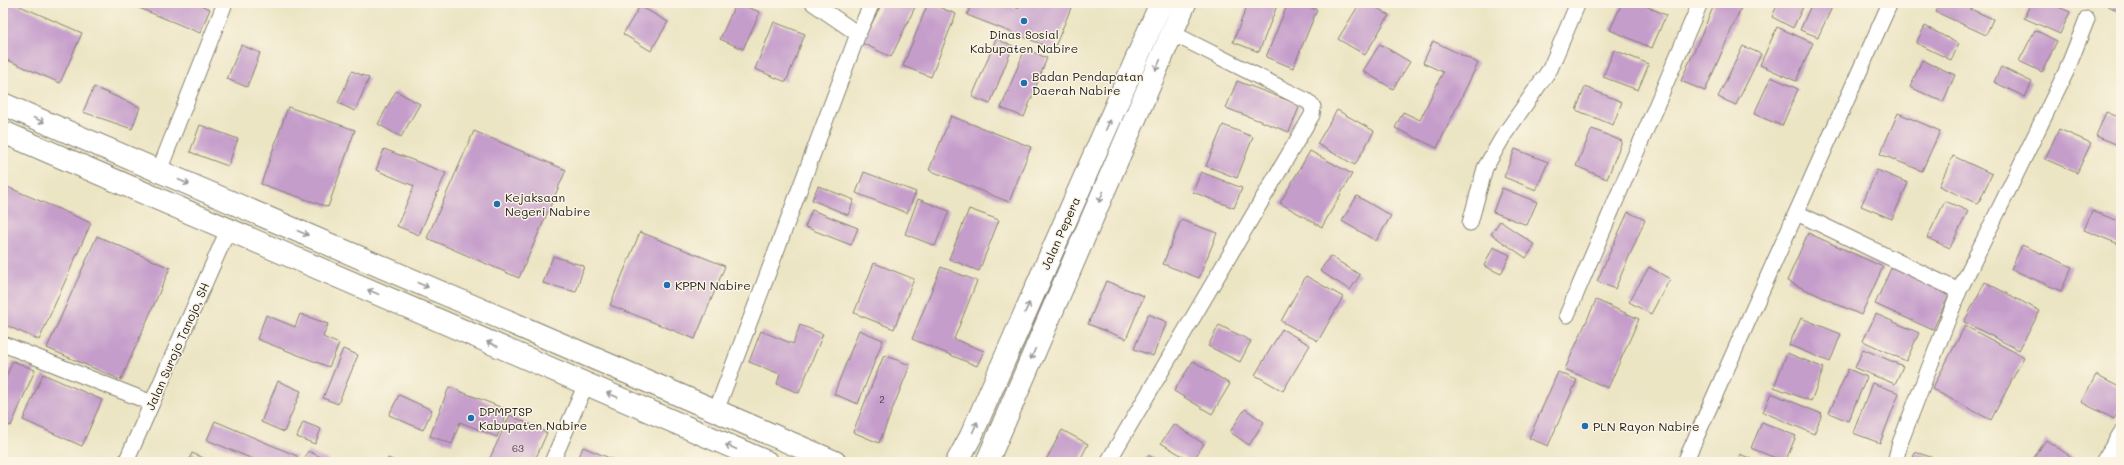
<svg xmlns="http://www.w3.org/2000/svg" width="2124" height="465" viewBox="0 0 2124 465" font-family="Mali,sans-serif">
<rect width="100%" height="100%" fill="#fcf5e5"/>
<filter id="ink" filterUnits="userSpaceOnUse"><feTurbulence type="fractalNoise" baseFrequency=".025" numOctaves="2"/><feDisplacementMap in="SourceGraphic" scale="8" xChannelSelector="R" yChannelSelector="G"/><feConvolveMatrix kernelMatrix="1 2 1 2 8 2 1 2 1" color-interpolation-filters="sRGB"/></filter>
<filter id="wash" filterUnits="userSpaceOnUse"><feTurbulence type="fractalNoise" baseFrequency=".012" numOctaves="4" result="noise"/><feDisplacementMap in="SourceGraphic" scale="16" xChannelSelector="R" yChannelSelector="G"/><feGaussianBlur stdDeviation="0.9" result="paint"/><feColorMatrix in="noise" values="0 0 0 0 0 0 0 0 0 0 0 0 0 0 0 0 0 1.4 0 .05"/><feComposite in="paint" operator="in"/></filter>
<g filter="url(#wash)">
<rect width="100%" height="100%" fill="#ece5c4"/>
<g id="blocks">
<path fill="#c59dcb" d="M3 3H13L82 33 60 83 3 58Z
M127 3H195L210 9 200 33Z
M736 3 760 12 743 49 720 39Z
M882 3H917L891 57 862 43Z
M928 3 956 14 931 77 903 66Z
M972 3H1004L1019 9 1021 3H1073L1054 49 967 15Z
M1248 3H1278L1259 52 1233 42Z
M1288 3H1300L1317 10 1293 68 1266 57Z
M1360 3H1369L1389 15 1365 55 1338 39Z
M1622 3H1639L1666 15 1652 48 1610 30Z
M1715 3H1743L1705 91 1681 81Z
M1778 3H1805L1793 28 1772 17Z
M1812 3H1834L1818 37 1800 30Z
M1940 3H1957L1993 19 1986 35 1936 12Z
M2031 3H2049L2070 12 2060 34 2024 18Z
M2109 3H2121V13L2107 5Z
M640 6 668 22 651 51 623 34Z
M774 22 805 34 786 82 755 69Z
M1925 26 1959 44 1951 60 1916 43Z
M1777 27 1813 43 1796 81 1760 65Z
M2035 30 2057 41 2042 72 2019 61Z
M996 39 1013 46 990 104 972 97Z
M1433 41 1478 63 1437 148 1395 128 1403 112 1420 120 1443 72 1423 63Z
M1380 44 1410 62 1393 89 1363 71Z
M241 45 260 53 247 87 227 79Z
M1743 46 1761 54 1736 105 1718 97Z
M1025 49 1047 58 1024 117 1001 108Z
M1614 50 1649 64 1638 90 1603 77Z
M1922 60 1955 75 1943 102 1910 87Z
M2001 67 2032 82 2025 97 1994 82Z
M352 71 369 78 355 111 338 103Z
M1771 77 1798 89 1782 126 1754 114Z
M1237 81 1300 105 1289 132 1226 108Z
M94 87 140 107 132 129 83 112Z
M1585 87 1622 102 1613 125 1576 110Z
M396 91 420 104 401 137 378 124Z
M288 107 355 130 328 207 261 184Z
M1337 110 1374 131 1355 165 1317 144Z
M2106 112 2121 118V146L2096 136Z
M1898 113 1940 131 1922 171 1880 154Z
M951 116 1031 147 1009 202 929 170Z
M200 125 238 139 228 166 190 152Z
M1223 125 1253 137 1237 178 1206 166Z
M1592 129 1622 141 1607 179 1576 166Z
M2059 129 2091 143 2077 173 2045 159Z
M474 131 566 170 519 278 427 238Z
M384 149 446 173 419 235 397 226 414 186 376 170Z
M1515 149 1548 162 1536 190 1504 177Z
M1310 151 1352 174 1322 227 1280 203Z
M1953 156 1992 174 1978 204 1939 186Z
M1877 170 1908 183 1892 219 1861 206Z
M864 172 916 192 907 213 856 193Z
M1201 172 1242 188 1234 208 1193 192Z
M3 185 91 223 39 340 3 324Z
M818 186 854 200 848 215 812 200Z
M1502 188 1537 202 1527 225 1493 212Z
M1357 196 1391 216 1376 241 1342 221Z
M918 199 949 211 935 246 905 234Z
M1945 201 1968 211 1950 248 1927 238Z
M969 209 999 220 979 271 949 259Z
M812 210 858 228 851 245 805 227Z
M2092 211 2121 222V245L2084 230Z
M1628 212 1645 220 1615 289 1597 281Z
M1181 220 1217 233 1199 278 1163 264Z
M1500 221 1535 245 1526 258 1491 234Z
M640 232 725 266 695 339 610 305Z
M1808 233 1883 267 1861 315 1787 281Z
M97 236 170 268 121 380 47 348Z
M2022 245 2072 267 2061 291 2011 269Z
M1493 247 1510 255 1501 274 1484 266Z
M553 256 584 266 576 292 543 283Z
M1330 256 1360 275 1350 290 1320 271Z
M874 263 914 279 894 329 854 313Z
M1892 266 1950 292 1933 330 1875 304Z
M941 267 977 281 954 339 984 351 977 366 912 339Z
M1649 267 1670 279 1651 314 1629 302Z
M1306 276 1343 297 1318 341 1281 321Z
M1106 281 1144 296 1126 339 1088 324Z
M1985 282 2040 311 2019 350 1964 322Z
M1596 300 1639 319 1608 388 1565 369Z
M300 314 328 324 323 337 339 344 329 367 257 339 266 315 295 327Z
M1148 314 1167 322 1153 356 1134 349Z
M1876 314 1919 333 1906 361 1863 341Z
M1801 318 1841 334 1830 362 1789 345Z
M800 325 823 334 799 393 777 384 780 374 749 362 761 331 793 344Z
M1219 325 1251 341 1240 362 1208 346Z
M1965 326 2024 357 1991 420 1932 389Z
M1282 329 1310 345 1283 391 1255 375Z
M859 330 883 340 858 404 834 394Z
M343 349 358 355 338 404 323 398Z
M1863 349 1903 366 1895 384 1855 368Z
M1787 353 1824 368 1811 401 1774 387Z
M884 355 910 365 879 443 853 432Z
M13 361 35 370 11 426 3 423V384Z
M1193 361 1230 384 1212 414 1174 391Z
M1848 369 1867 377 1848 421 1829 413Z
M1558 372 1577 380 1548 446 1529 438Z
M43 374 102 400 82 446 23 420Z
M2096 375 2121 388V405L2114 419 2081 402Z
M278 381 301 391 284 432 261 422Z
M1872 383 1899 393 1880 443 1853 433Z
M449 387 508 410 497 437 460 422 452 444 430 436Z
M1771 393 1822 414 1814 434 1763 412Z
M399 395 432 410 423 430 389 415Z
M1245 409 1264 422 1249 445 1230 432Z
M510 415 547 433 534 462H488Z
M215 421 297 456 294 462H260L207 440Z
M303 422 321 429 315 444 297 437Z
M1762 422 1796 436 1785 462 1751 448Z
M1174 424 1204 444 1192 462 1161 443Z
M1062 430 1088 444 1079 462H1045Z
M2046 440 2079 462H2031Z
M583 447 619 462H577Z
M308 451 332 462H303Z
M1915 452 1946 462H1912Z
M192 453 213 462H188Z
M1740 454 1758 462H1737Z
M1148 455 1160 462H1143Z
M388 458 398 462H386Z"/>
</g>
</g>
<g filter="url(#ink)">
<use href="#blocks" fill-opacity="0" stroke="#848070" stroke-width="1"/>
<g fill="none" stroke-linecap="round" stroke-linejoin="round">
<defs>
<path id="street" d="M813 3 858 34
M159 171 225 3
M1797 213 1959 291
M1470 223 1485 168 1504 135 1550 69 1578 3
M1567 315 1700 3
M3 344 152 403
M716 411 858 34 872 3
M126 462 228 230
M552 462 586 384
M1108 462 1312 115 1313 107 1307 101 1172 33
M1685 462 1890 3
M1895 462 1900 443 1959 291 2066 72 2087 19
M2103 462 2121 433"/>
<path id="secondary" d="M957 462 971 436 1161 3
M987 462 1185 3"/>
<path id="primary" d="M3 104 835 462
M3 132 767 462"/>
</defs>
<use href="#street" stroke="#848070" stroke-width="17"/>
<use href="#secondary" stroke="#848070" stroke-width="24"/>
<use href="#primary" stroke="#848070" stroke-width="24"/>
<use href="#street" stroke="#fff" stroke-width="15"/>
<use href="#secondary" stroke="#fff" stroke-width="22"/>
<use href="#primary" stroke="#fff" stroke-width="22"/>
</g>
<defs><path id="oneway-shaft" d="M-6 0H5M1.5-3L5.5 0L1.5 3" fill="none" stroke-width="1.6" stroke-linecap="round" stroke-linejoin="round"/></defs>
<g stroke="#999">
<use href="#oneway-shaft" transform="translate(1158 65) rotate(114)"/>
<use href="#oneway-shaft" transform="translate(39 120) rotate(23)"/>
<use href="#oneway-shaft" transform="translate(1108 125) rotate(-66)"/>
<use href="#oneway-shaft" transform="translate(184 182) rotate(23)"/>
<use href="#oneway-shaft" transform="translate(1101 197) rotate(113)"/>
<use href="#oneway-shaft" transform="translate(303 233) rotate(23)"/>
<use href="#oneway-shaft" transform="translate(423 285) rotate(23)"/>
<use href="#oneway-shaft" transform="translate(373 292) rotate(-157)"/>
<use href="#oneway-shaft" transform="translate(1027 308) rotate(-66)"/>
<use href="#oneway-shaft" transform="translate(492 344) rotate(-157)"/>
<use href="#oneway-shaft" transform="translate(1033 354) rotate(113)"/>
<use href="#oneway-shaft" transform="translate(612 395) rotate(-157)"/>
<use href="#oneway-shaft" transform="translate(975 427) rotate(-66)"/>
<use href="#oneway-shaft" transform="translate(731 447) rotate(-157)"/>
</g>
</g>
<g fill="#1f6fb2" stroke="#fcf5e5" stroke-width="1.5">
<circle cx="1024" cy="21" r="4"/>
<circle cx="1024" cy="83" r="4"/>
<circle cx="497" cy="204" r="4"/>
<circle cx="667" cy="285" r="4"/>
<circle cx="471" cy="418" r="4"/>
<circle cx="1585" cy="426" r="4"/>
</g>
<g text-anchor="middle" dominant-baseline="central" stroke-width="3" stroke-linejoin="round" paint-order="stroke">
<g font-size="10" fill="#463c48">
<text x="882" y="399">2</text>
<text x="518" y="448">63</text>
</g>
<g font-size="12" fill="#1c1c1c" stroke="#fcf5e5" text-anchor="start">
<text x="1024" y="34" text-anchor="middle">Dinas Sosial<tspan x="1024" dy="14">Kabupaten Nabire</tspan></text>
<text x="1032" y="76">Badan Pendapatan<tspan x="1032" dy="14">Daerah Nabire</tspan></text>
<text x="505" y="197">Kejaksaan<tspan x="505" dy="14">Negeri Nabire</tspan></text>
<text x="675" y="285">KPPN Nabire</text>
<text x="479" y="411">DPMPTSP<tspan x="479" dy="14">Kabupaten Nabire</tspan></text>
<text x="1593" y="426">PLN Rayon Nabire</text>
</g>
<g font-size="12" fill="#1c1c1c" stroke="#fcf5e5">
<text transform="translate(1060 233) rotate(-66)">Jalan Pepera</text>
<text transform="translate(177 346) rotate(-66)">Jalan Surojo Tanojo, SH</text>
</g>
</g>
<rect width="2124" height="465" fill="none" stroke="#fcf5e5" stroke-width="16"/>
</svg>
